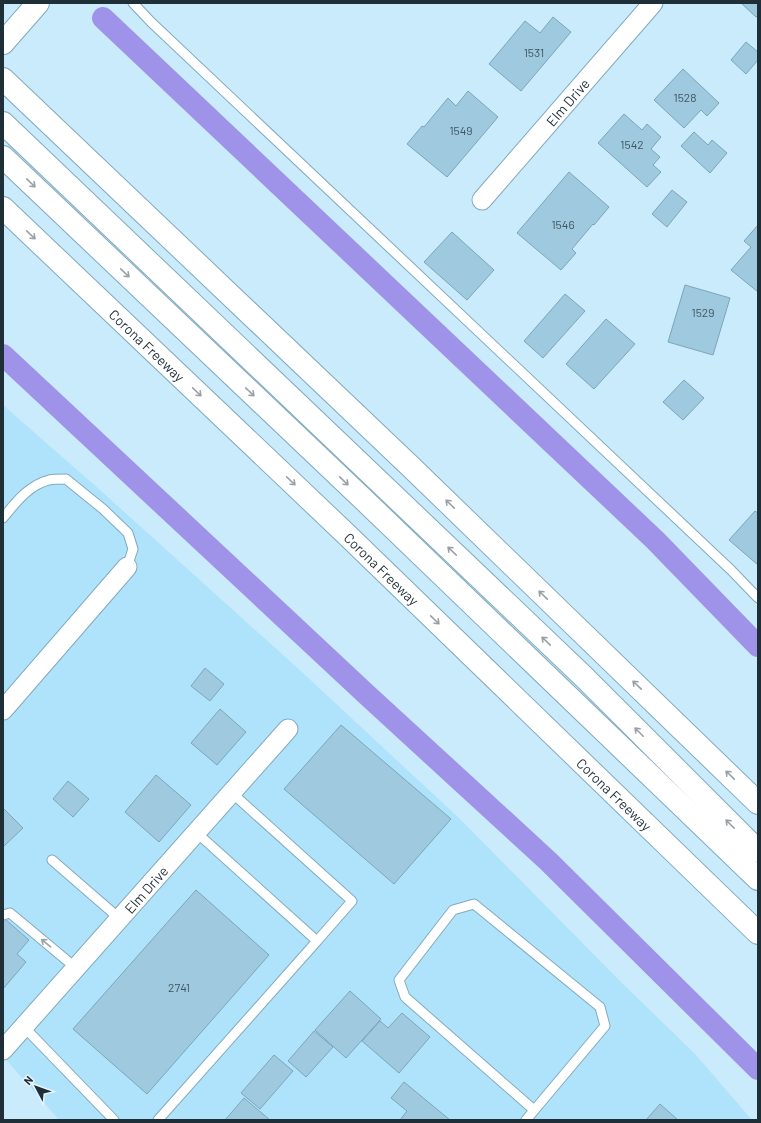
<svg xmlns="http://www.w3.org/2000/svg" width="761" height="1123" viewBox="0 0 761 1123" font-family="Barlow,sans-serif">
<rect width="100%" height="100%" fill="#c9ebfc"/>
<path fill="#afe3fc" d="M3 405 100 490 303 673 460 819 617 978 695 1054 752 1120H59L3 1056Z"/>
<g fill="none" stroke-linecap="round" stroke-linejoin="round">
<path stroke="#9f93e9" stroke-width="22" d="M103 18 655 540 758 646
M3 355 366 694 548 861 758 1069"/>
</g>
<path fill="#9fc9de" stroke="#7ca5b9" d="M741 3H758V16L756 17Z
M553 17 571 32 521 91 489 64 525 21 540 33Z
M746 42 758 52V60L746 74 731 60Z
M683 69 719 103 707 116 701 110 684 128 654 100Z
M468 91 498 117 447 177 407 144 422 126 424 127 448 98 456 106Z
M624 114 642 130 647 124 661 137 651 149 660 157 653 165 661 172 647 187 598 143Z
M694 132 708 145 712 140 727 153 710 173 681 146Z
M569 172 609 207 594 225 593 224 572 249 576 253 561 270 517 233Z
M672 190 687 202 667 227 652 214Z
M758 225V292L731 270 751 247 744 241Z
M452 232 494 270 467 300 424 262Z
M685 285 730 298 713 355 668 342Z
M565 294 585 311 543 358 524 341Z
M606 319 635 344 594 389 566 364Z
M684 380 704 398 683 420 663 402Z
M755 511 758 513V565L729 540Z
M205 668 224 684 210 701 191 686Z
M220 709 246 732 217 765 191 743Z
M341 725 451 819 394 884 284 789Z
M156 775 191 805 159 842 125 812Z
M68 781 89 799 73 817 53 799Z
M3 808 23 828 3 847Z
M196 890 269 955 147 1094 73 1029Z
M5 919 29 940 17 954 26 962 3 989V922Z
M350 991 381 1019 346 1058 315 1030Z
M402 1013 430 1037 399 1073 362 1041 380 1021 388 1028Z
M314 1031 333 1047 306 1077 288 1061Z
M274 1055 293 1071 260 1109 241 1093Z
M404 1082 450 1120H400L407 1111 391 1098Z
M244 1098 270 1120H225Z
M660 1104 678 1120H646Z"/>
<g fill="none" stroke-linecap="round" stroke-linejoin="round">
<defs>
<path id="lane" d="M133 3 151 22 731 570 758 598
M3 518C16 502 29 485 49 480 54 479 60 479 66 479L103 509 128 533 133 549 127 567
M232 793 352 901 317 941
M52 860 120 919
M3 915 10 913 76 968
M24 1027 114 1120
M158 1120 317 941 197 833
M526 1120 605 1026 600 1007 474 904 453 910 399 980 405 997 534 1110"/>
<g id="street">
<path id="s1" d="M482 200 653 3"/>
<path d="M3 710 127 567"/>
<path id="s2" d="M3 1050 288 729"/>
</g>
<path id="secondary" d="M3 43 38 3"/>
<g id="highway">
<path d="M3 79 410 466 758 803"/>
<path d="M3 123 584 677 758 851"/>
<path d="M3 157 363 499 758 879"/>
<path id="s3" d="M3 208 345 533 758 933"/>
</g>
</defs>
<use href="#lane" stroke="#81aabe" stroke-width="11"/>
<use href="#street" stroke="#81aabe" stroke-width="21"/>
<use href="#secondary" stroke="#81aabe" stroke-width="24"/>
<use href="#highway" stroke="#81aabe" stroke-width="24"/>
<use href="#lane" stroke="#fff" stroke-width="9"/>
<use href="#street" stroke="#fff" stroke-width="19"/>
<use href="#secondary" stroke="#fff" stroke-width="22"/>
<use href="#highway" stroke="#fff" stroke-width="22"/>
</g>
<defs><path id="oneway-shaft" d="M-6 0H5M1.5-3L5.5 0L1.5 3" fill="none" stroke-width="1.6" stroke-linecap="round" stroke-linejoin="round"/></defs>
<g stroke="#9aa1a5">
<use href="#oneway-shaft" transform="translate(31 183) rotate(44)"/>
<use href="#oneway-shaft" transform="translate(31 235) rotate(44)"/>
<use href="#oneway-shaft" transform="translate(125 273) rotate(44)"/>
<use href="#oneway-shaft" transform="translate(197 392) rotate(44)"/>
<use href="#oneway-shaft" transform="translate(250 392) rotate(44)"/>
<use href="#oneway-shaft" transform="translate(291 481) rotate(44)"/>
<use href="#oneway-shaft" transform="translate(344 481) rotate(44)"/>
<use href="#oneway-shaft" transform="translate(450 504) rotate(-136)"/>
<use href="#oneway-shaft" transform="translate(452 551) rotate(-136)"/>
<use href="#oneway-shaft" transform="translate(543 595) rotate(-136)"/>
<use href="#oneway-shaft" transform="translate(435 620) rotate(44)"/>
<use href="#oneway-shaft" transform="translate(546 641) rotate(-136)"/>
<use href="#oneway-shaft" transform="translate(637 685) rotate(-136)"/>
<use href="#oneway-shaft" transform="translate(639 732) rotate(-135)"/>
<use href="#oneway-shaft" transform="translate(730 775) rotate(-136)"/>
<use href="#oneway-shaft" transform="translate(730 824) rotate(-135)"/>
<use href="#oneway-shaft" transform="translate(46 943) rotate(-140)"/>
</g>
<g text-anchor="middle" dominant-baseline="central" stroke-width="3.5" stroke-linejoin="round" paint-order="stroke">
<g font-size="12" fill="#3e5661">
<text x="534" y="52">1531</text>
<text x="685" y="97">1528</text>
<text x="461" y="130">1549</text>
<text x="632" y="144">1542</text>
<text x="563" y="224">1546</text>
<text x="703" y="312">1529</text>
<text x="179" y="987">2741</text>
</g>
<g font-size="14" fill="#1e2f37" stroke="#e5f5fe">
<text stroke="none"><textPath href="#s1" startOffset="130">Elm Drive</textPath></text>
<text stroke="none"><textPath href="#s3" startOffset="199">Corona Freeway</textPath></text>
<text stroke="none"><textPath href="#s3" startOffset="523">Corona Freeway</textPath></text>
<text stroke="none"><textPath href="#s3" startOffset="847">Corona Freeway</textPath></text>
<text stroke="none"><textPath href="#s2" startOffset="215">Elm Drive</textPath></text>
</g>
</g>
<rect width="761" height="1123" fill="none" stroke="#1e2f37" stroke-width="8"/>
<g transform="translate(36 1087) rotate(311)" stroke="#e5f5fe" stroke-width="3" paint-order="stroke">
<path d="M0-3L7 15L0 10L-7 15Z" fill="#1e2f37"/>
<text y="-6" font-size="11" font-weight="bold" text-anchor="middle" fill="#1e2f37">N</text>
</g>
</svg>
